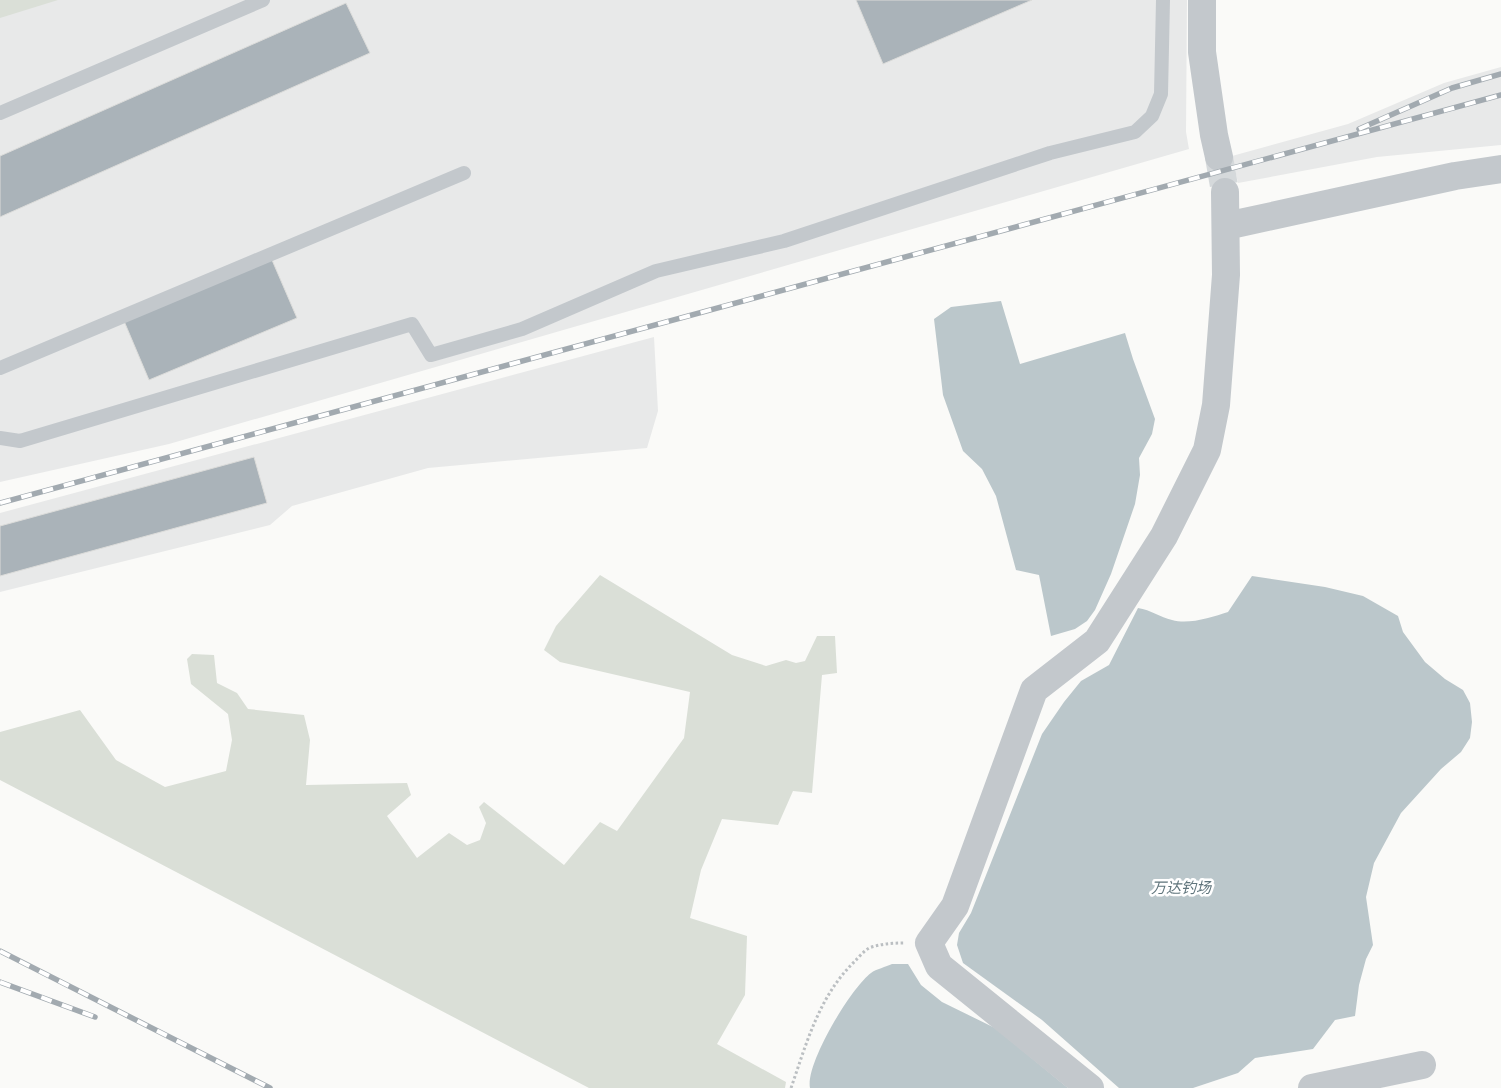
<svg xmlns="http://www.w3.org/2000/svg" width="1501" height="1088" viewBox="0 0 1501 1088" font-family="'DM Sans','Noto Sans SC',sans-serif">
<rect width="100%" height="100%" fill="#fafaf8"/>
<path fill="#e8e9e9" d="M0 0H1187L1186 132 1189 149 169 444 0 482Z
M1501 67V145L1377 157 1238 183 1232 156 1348 124 1444 83Z
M654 337 658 411 647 448 428 468 292 506 270 525 0 592V513Z"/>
<path fill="#dadfd7" d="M0 0H58L0 18Z
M600 575 732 655 766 666 786 660 796 663 805 661 817 636H835L837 673 822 675 812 793 793 791 778 825 722 819 701 870 690 918 747 936 745 995 717 1044 786 1082 785 1088H589L0 780V732L80 710 116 760 165 787 226 771 232 740 228 714 191 684 187 659 192 654 214 655 217 683 237 693 248 709 304 715 310 740 306 785 407 783 411 795 387 816 417 858 449 833 467 845 480 840 486 823 479 807 484 802 564 865 600 822 617 831 684 738 690 692 560 662 544 650 556 626Z"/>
<path fill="#bbc7cb" d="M1001 301 1020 364 1125 333 1133 359 1155 419 1152 434 1139 458 1140 475 1135 504 1111 574 1095 610 1087 621 1075 629 1051 636 1039 575 1016 570 996 496 982 469 963 451 943 395 934 319 951 307Z
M1252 576 1325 587 1363 596 1398 616 1403 632 1425 662 1445 679 1463 690 1470 703 1472 722 1470 738 1461 752 1441 769 1401 813 1374 863 1366 897 1373 945 1366 959 1359 985 1355 1016 1335 1020 1313 1049 1255 1058 1238 1073 1193 1088H1119L1042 1020 963 963 957 945 959 933 971 913 1042 734 1064 702 1081 681 1109 665 1138 608C1151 610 1160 617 1172 620 1189 625 1212 617 1228 612Z
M892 964H908L921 985 942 1002 995 1028 1068 1088H810C805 1064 851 988 871 973 876 969 886 967 892 964Z"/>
<path fill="#aab3b9" stroke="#dcdcda" d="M856 0H1032L883 64Z
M346 3 370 53 0 217V156Z
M272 260 297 318 149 380 124 321Z
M254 457 267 503 0 576V526Z"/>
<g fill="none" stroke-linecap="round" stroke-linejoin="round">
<path stroke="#d5d9db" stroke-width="28" stroke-dasharray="28 14" stroke-linecap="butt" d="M1219 157 1225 192"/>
<path stroke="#bbbfc2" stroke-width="3" stroke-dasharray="2.5 2.5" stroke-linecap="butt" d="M791 1088C807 1042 819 996 855 961 859 957 864 951 869 948 880 944 892 943 904 943"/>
<path stroke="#c3c8cc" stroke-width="14" d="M0 113 263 0
M0 368 464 173
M0 438 20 441 412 324 431 355 522 329 656 271 784 241 1050 153 1135 132 1152 116 1161 94 1163 0"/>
<path stroke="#c3c8cc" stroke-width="28" d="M1202 0V52L1214 135 1219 157
M1226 226 1455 176 1501 169
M1090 1088 939 966 929 943 955 906 1034 690 1097 641 1164 536 1207 450 1216 405 1226 275 1225 192
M1312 1088 1422 1065"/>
<defs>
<path id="rail" d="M1359 129 1452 88 1501 74
M0 503 1501 95
M0 951 270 1088
M0 982 95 1017"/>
</defs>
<use href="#rail" stroke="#a2aab0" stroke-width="5.5"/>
<use href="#rail" stroke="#fff" stroke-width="4" stroke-dasharray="11" stroke-linecap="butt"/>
</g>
<g text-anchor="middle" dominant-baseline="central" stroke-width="5" stroke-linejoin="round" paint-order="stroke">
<g font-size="15" font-style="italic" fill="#60757c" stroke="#fff">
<text x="1181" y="888">万达钓场</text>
</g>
</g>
</svg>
